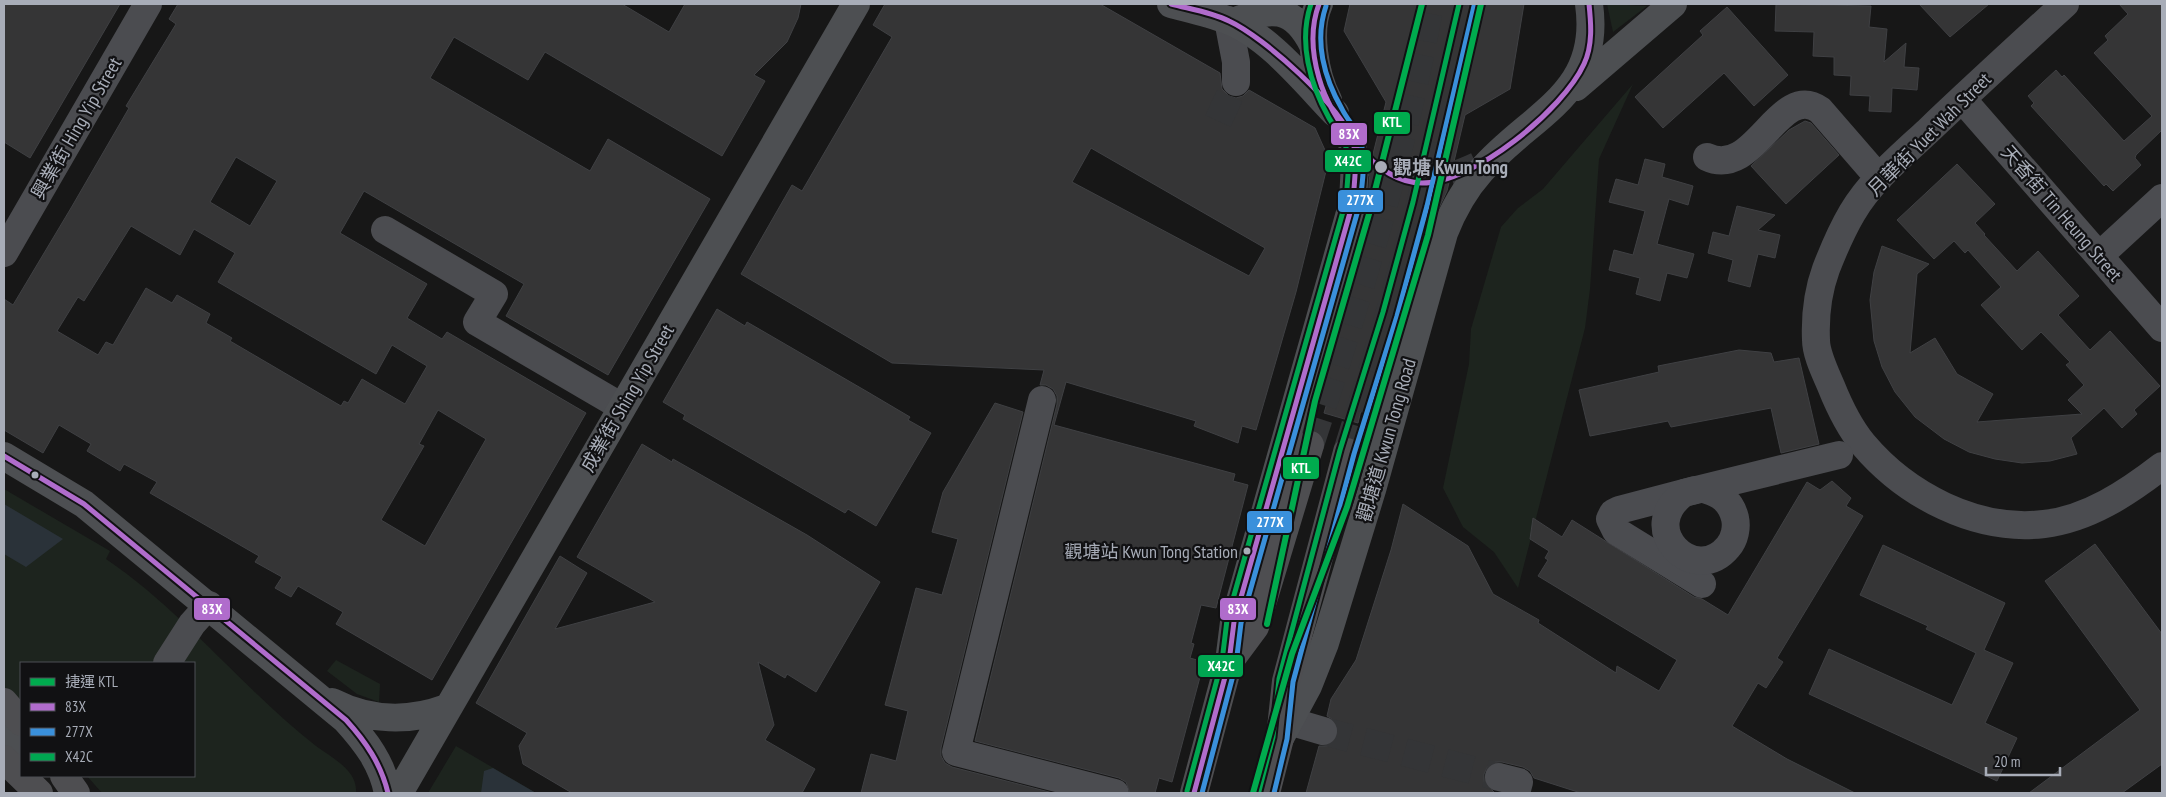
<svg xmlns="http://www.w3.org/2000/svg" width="2166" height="797" viewBox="0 0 2166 797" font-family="'PT Sans Narrow','Noto Sans TC',sans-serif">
<rect width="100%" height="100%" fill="#171717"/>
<path fill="#1d241e" d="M1607 4 1647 6 1613 32Z
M1633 84 1599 159 1590 289 1585 328 1518 588 1494 552 1463 527 1443 488 1469 364 1471 329 1501 227 1518 208 1543 189Z
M4 489 110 551 106 559C183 611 242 688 316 746 332 758 358 770 356 793H102L87 776H194V663H21V705L4 687Z
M336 660 380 684 379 702 357 694 327 671Z
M456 746 536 793H428Z"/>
<path fill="#2a3239" d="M4 504 63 539 26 567 4 554Z
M493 768 536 793H481L484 771Z"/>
<path fill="#353536" stroke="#3f4043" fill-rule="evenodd" d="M4 4H120L30 158 4 142Z
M178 4H622L669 32 685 4H801L798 18 787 42 754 75 765 81 722 156 545 52 528 80 454 37 430 78 590 171 608 139 710 199 608 375 506 316 524 284 364 191 340 233 427 284 407 318 442 339 447 332 586 413 432 680 336 624 343 612 298 586 291 597 275 588 282 577 255 562 259 556 150 493 157 482 124 464 120 471 87 451 91 444 59 425 43 453 4 430V299L13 305 71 208 129 108 126 106 176 24 169 19ZM236 157 277 181 250 226 210 202ZM131 226 180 255 194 229 235 253 218 282 376 374 392 345 427 366 405 404 362 379 348 403 344 401 341 406 230 341 232 338 206 323 210 314 177 295 172 303 146 288 113 345 106 342 98 355 57 331 78 297 84 301ZM438 410 486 439 425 546 381 520 424 446 419 444Z
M885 4H1100L1220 73 1222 89 1229 96 1236 98 1243 96 1249 90 1315 128 1329 159 1296 292 1256 430 1242 426 1238 443 1194 426 1196 421 1066 382 1054 425 1235 474 1233 481 1248 485 1216 608 1201 605 1191 643 1194 644 1190 658 1204 662 1172 782 1159 778 1155 793H1130L1126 782 1119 778 975 741 1057 404V396L1053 389 1046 385H1040L1044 370 892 363 741 274 792 185 802 191 892 37 873 25ZM1091 148 1265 248 1249 276 1072 182Z
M1350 4H1524L1510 89 1465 115 1447 191 1429 229 1378 410 1362 406 1358 423 1324 413 1329 396 1316 392 1368 206 1370 166 1386 102 1344 31Z
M1776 4 1871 6 1869 27 1887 29 1884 62 1906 43 1904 67 1919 68 1917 90 1892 88 1891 112 1869 111 1870 96 1850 95 1851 76 1834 75V57L1813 56 1814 32 1775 31Z
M1919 4H1989L1950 37Z
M2119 4H2162V130L2136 155 2135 158 2141 165 2113 191 2106 184 2104 186 2031 106 2034 103 2028 96 2056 70 2062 77 2064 75 2124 141 2152 116 2094 53 2108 40 2105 36 2128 14Z
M1727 7 1788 75 1754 106 1724 73 1663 128 1635 97 1703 35 1700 31Z
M1805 121 1811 123 1839 155 1786 204 1751 166 1789 130Z
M1645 159 1665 164 1662 177 1693 186 1688 205 1669 199 1657 244 1694 254 1687 278 1667 273 1660 301 1636 294 1640 278 1609 270 1614 250 1633 255 1645 211 1609 202 1616 179 1638 185Z
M1957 164 1995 204 1975 223 1985 234 1984 235 2017 271 2038 251 2079 296 2058 315 2090 350 2110 331 2160 386 2134 410 2137 414 2122 428 2104 408 2071 438 2077 454 2050 461 2022 463 1995 459 1969 452 1944 439 1915 417 1895 392 1882 367 1874 341 1870 300 1874 272 1882 246 1929 264 1917 274 1910 353 1935 338 1957 374 1993 394 1977 422 2082 414 2068 400 2084 385 2066 365 2070 362 2041 332 2022 350 1981 305 2001 287 1968 250 1965 253 1954 241 1934 259 1897 220Z
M1737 206 1775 215 1758 230 1780 235 1775 258 1758 254 1750 287 1728 281 1733 260 1708 253 1713 232 1729 236Z
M717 309 745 326 747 322 866 391 910 417 908 420 931 433 876 526 848 509 845 513 726 444 683 419 685 415 663 402Z
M1739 350 1771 353 1774 362 1799 358 1819 444 1781 453 1771 408 1671 427 1668 421 1590 436 1579 390 1659 372 1658 366Z
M995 403 1023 412 941 748V756L945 763 952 767 1053 793H861L871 754 896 761 908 711 885 705 916 588 942 595 958 539 932 532 943 492Z
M642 444 672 462 673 459 807 535 880 582 816 692 787 674 785 678 758 662 774 725 765 740 815 769 802 793H572L523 764 519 746 527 733 476 703 560 556 587 573 555 629 655 602 577 557Z
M1832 481 1851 498 1846 506 1863 516 1777 658 1783 662 1766 688 1758 683 1732 726 1787 759 1855 793H1581L1534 778 1530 771 1523 767 1502 762H1495L1488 766 1484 774V782L1495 793H1306L1319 746H1327L1334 742 1338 736V728L1335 721 1327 716 1331 699 1356 660 1391 550 1403 504 1468 546 1493 594 1539 620 1538 623 1616 673 1617 666 1659 691 1677 660 1538 576 1548 560 1545 558 1549 551 1530 539 1533 518 1562 537 1572 520 1694 597 1702 599 1728 615 1807 482 1820 490Z
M2095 544 2162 634V764L2122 793H2029L2140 710 2045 581Z
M1883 545 2005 603 1984 650 2013 663 1985 723 2017 738 1997 781 1809 694 1829 649 1952 705 1976 653 1926 629 1928 626 1860 595Z"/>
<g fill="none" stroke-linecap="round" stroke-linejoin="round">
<path stroke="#343537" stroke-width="28" stroke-dasharray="28 14" stroke-linecap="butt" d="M1218 121 1236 82
M1323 731 1499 777"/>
<path stroke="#343537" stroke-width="28" stroke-dasharray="28 14" stroke-linecap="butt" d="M1373 162C1381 168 1390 176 1399 179 1427 187 1456 176 1481 164"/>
<path stroke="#343537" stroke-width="28" stroke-dasharray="28 14" stroke-linecap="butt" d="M1310 445C1357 300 1403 155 1430 4
M1347 452C1393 304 1438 156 1467 4"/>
<path stroke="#4b4c50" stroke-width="28" d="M2065 4C2019 46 1973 88 1928 131 1901 156 1871 181 1852 213 1842 230 1833 251 1826 269 1818 291 1815 317 1816 340 1816 354 1825 372 1831 386 1839 406 1849 427 1863 444 1906 495 1976 532 2044 524 2088 519 2127 493 2162 466
M1228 20 1236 62V82
M1962 99 2162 328
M1707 157C1755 180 1779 81 1820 110L1879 178
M385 230 494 294 477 322 622 407
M4 253 148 4
M2100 255 2162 198
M1042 400 956 752 1115 793
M1695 490 1619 510 1613 513 1610 519 1616 531 1702 584
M167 663 192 624 209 605
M1289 721 1323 731
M1499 777 1519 782 1516 793"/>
<path stroke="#4d4f52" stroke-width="28" d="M1171 4C1190 9 1209 13 1227 20 1268 35 1305 82 1335 113
M1319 4C1307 30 1315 75 1328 100
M1233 22C1271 7 1293 5 1313 45
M1576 87 1673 4
M4 456 84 504 346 720C366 742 382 763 388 793
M1229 662 1234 622 1353 202 1355 162 1351 137
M332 702C369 721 409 722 447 708
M4 729 21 746
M1280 738 1308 686 1325 643 1372 490 1444 233C1453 210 1464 190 1481 171 1530 114 1602 95 1589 4
M399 793 856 4"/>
<path stroke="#4e4e51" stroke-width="28" d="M4 702 21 722
M4 759 39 793
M64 776 76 793
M1194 793 1229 662 1255 627 1310 445
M1266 793 1280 738 1286 681 1347 452"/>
<path stroke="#4b4c50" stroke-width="28" d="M1707 490C1721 494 1731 502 1735 518 1737 527 1735 539 1728 547 1695 587 1635 529 1684 493L1839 455"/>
<defs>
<path id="bus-1" d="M1171 4C1190 9 1211 12 1229 21 1264 37 1341 106 1353 142 1358 161 1354 182 1353 202L1234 622 1229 662 1194 793
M1319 4C1310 28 1312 54 1319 78 1330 118 1375 183 1422 183 1474 183 1563 110 1584 64 1593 45 1591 23 1589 4
M4 456 84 504 346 720C366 742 381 764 388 793"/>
<path id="bus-2" d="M1202 793 1236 664 1241 623 1360 203C1362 183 1366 162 1361 142 1357 129 1348 121 1342 109 1324 78 1314 41 1326 6
M1274 793 1287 739 1293 682 1354 454 1397 316 1427 206 1474 6"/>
<path id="bus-3" d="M1187 791 1222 661 1227 620 1346 201C1347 182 1351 162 1345 144 1342 134 1334 127 1329 118 1310 84 1298 42 1311 4
M1259 791 1273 737 1279 679 1340 450 1383 312 1413 202 1459 4"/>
</defs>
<use href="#bus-1" stroke="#111113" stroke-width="9"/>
<use href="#bus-2" stroke="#111113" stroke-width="9"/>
<use href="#bus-3" stroke="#111113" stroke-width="9"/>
<use href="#bus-1" stroke="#b06ccc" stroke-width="5"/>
<use href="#bus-2" stroke="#3a90db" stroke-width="5"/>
<use href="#bus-3" stroke="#00a651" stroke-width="5"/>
<defs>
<path id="metro-1" d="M1267 624 1315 401 1369 214 1422 4
M1253 793 1292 654 1347 507 1428 235 1481 4"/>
</defs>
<use href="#metro-1" stroke="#111113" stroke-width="10"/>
<use href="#metro-1" stroke="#00ab4e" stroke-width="6"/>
</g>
<g fill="#a8adb8" stroke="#111113" stroke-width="2">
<circle cx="1381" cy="167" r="7"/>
<circle cx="35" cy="475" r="4.5"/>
<circle cx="1247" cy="551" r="4.5"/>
</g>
<g text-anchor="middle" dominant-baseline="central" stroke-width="4.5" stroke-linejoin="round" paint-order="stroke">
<g font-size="18" fill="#a8adb8" stroke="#111113" text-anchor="end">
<text x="1238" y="551">觀塘站 Kwun Tong Station</text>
</g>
<g font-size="19" fill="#a8adb8" stroke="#111113">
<text transform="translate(76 128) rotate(-60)">興業街 Hing Yip Street</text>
<text transform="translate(1929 134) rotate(-45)">月華街 Yuet Wah Street</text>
<text transform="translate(2062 213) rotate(49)">天香街 Tin Heung Street</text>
<text transform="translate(627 398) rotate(-60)">成業街 Shing Yip Street</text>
<text transform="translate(1386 440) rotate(-74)">觀塘道 Kwun Tong Road</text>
</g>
<g font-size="19" font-weight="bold" fill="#a8adb8" stroke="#111113" text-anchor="start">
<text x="1393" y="167">觀塘 Kwun Tong</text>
</g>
</g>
<g stroke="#111113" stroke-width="2">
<rect x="1373" y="111" width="38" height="24" rx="5" fill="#00ab4e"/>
<rect x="1330" y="122" width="38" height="24" rx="5" fill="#b06ccc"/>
<rect x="1324" y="149" width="48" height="24" rx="5" fill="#00a651"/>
<rect x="1337" y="189" width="47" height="24" rx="5" fill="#3a90db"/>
<rect x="1282" y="456" width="38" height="24" rx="5" fill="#00ab4e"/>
<rect x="1246" y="510" width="47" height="24" rx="5" fill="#3a90db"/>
<rect x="1219" y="597" width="38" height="24" rx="5" fill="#b06ccc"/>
<rect x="193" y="597" width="38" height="24" rx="5" fill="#b06ccc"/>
<rect x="1197" y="654" width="47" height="24" rx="5" fill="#00a651"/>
</g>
<g font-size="14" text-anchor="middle" font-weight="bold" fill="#fff">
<text x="1392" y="127">KTL</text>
<text x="1349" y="139">83X</text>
<text x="1348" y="166">X42C</text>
<text x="1360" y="205">277X</text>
<text x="1301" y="473">KTL</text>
<text x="1270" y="527">277X</text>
<text x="1238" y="614">83X</text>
<text x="212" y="614">83X</text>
<text x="1221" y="671">X42C</text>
</g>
<rect width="2166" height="797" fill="none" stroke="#a8adb8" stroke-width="10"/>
<rect x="20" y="662" width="175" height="115" fill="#111113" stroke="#4d4f55"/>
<rect x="30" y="678" width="25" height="8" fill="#00ab4e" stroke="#4d4f55"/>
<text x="65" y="687" font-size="15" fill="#a8adb8">捷運 KTL</text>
<rect x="30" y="703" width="25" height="8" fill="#b06ccc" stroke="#4d4f55"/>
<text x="65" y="712" font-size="15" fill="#a8adb8">83X</text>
<rect x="30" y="728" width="25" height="8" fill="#3a90db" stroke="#4d4f55"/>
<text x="65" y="737" font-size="15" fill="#a8adb8">277X</text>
<rect x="30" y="753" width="25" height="8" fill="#00a651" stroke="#4d4f55"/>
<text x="65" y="762" font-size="15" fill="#a8adb8">X42C</text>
<path d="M1986 767v8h74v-8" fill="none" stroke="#a8adb8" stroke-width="2.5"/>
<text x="1994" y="767" font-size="15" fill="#a8adb8" stroke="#111113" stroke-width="4" paint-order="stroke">20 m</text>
</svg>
